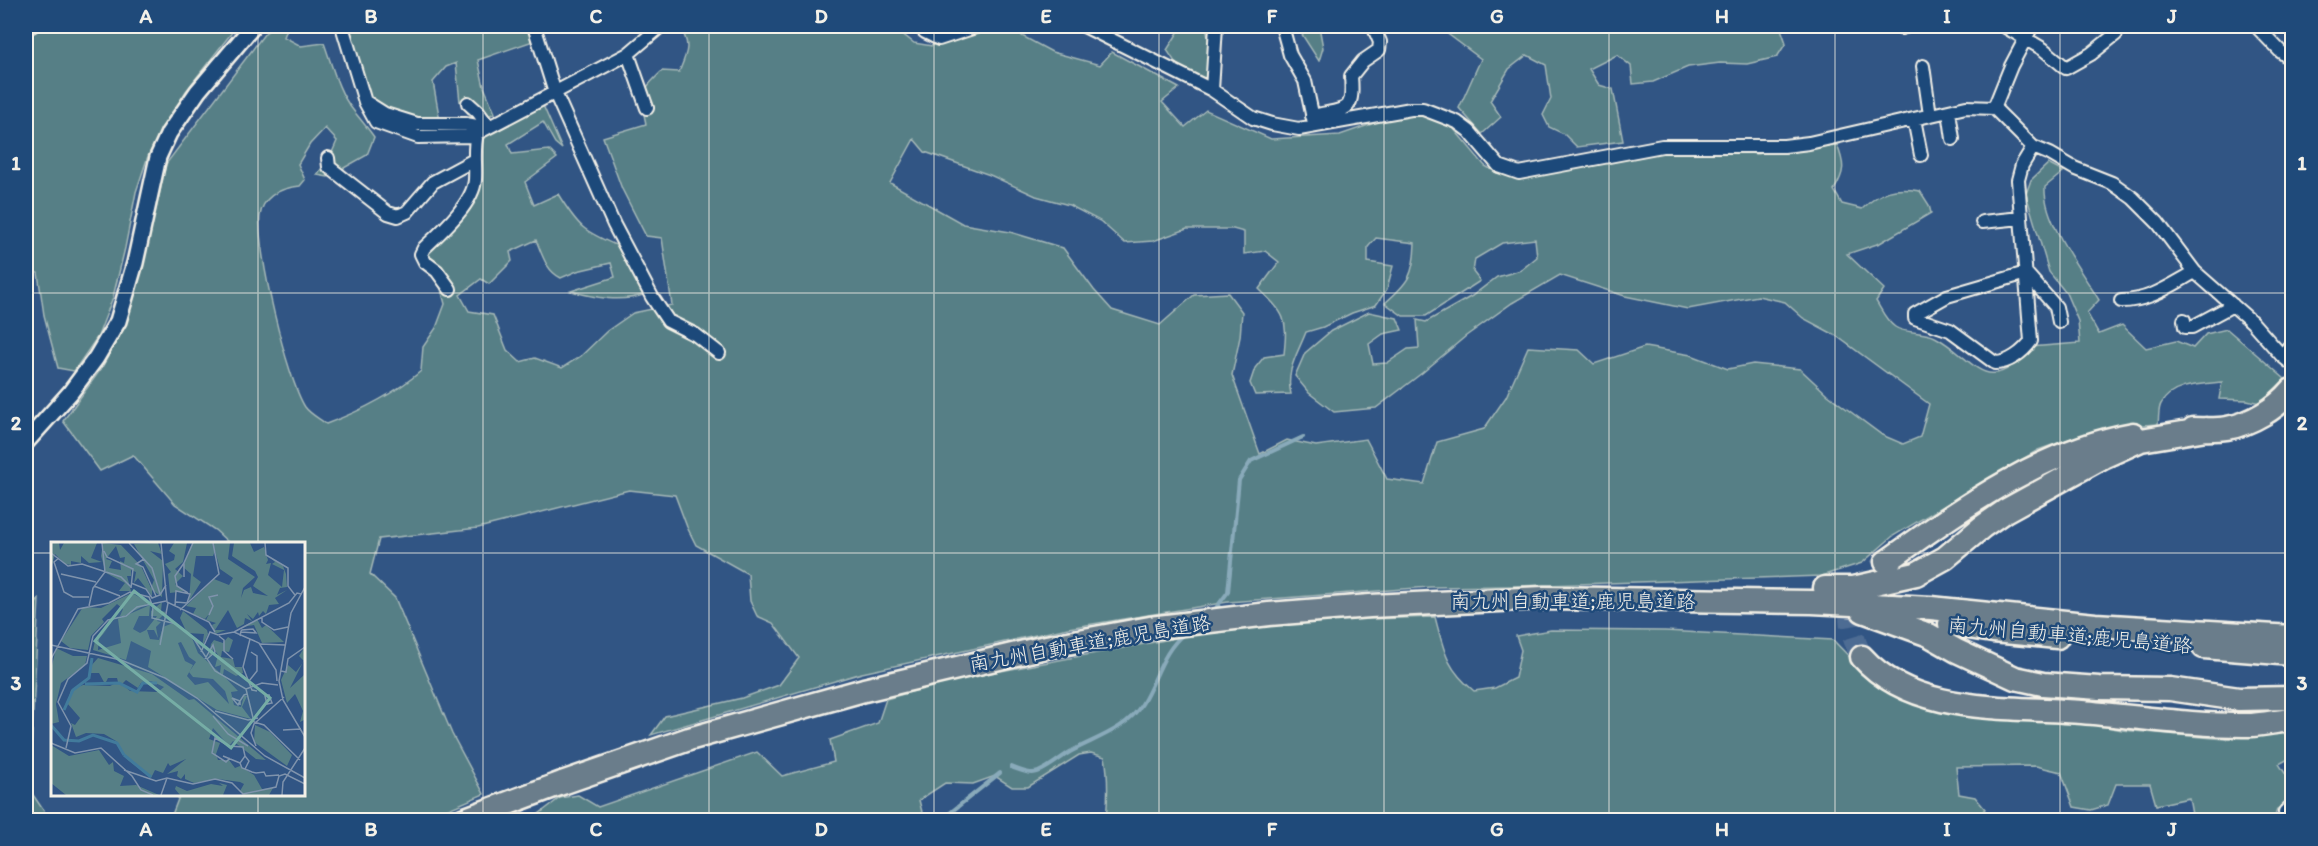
<svg xmlns="http://www.w3.org/2000/svg" width="2318" height="846" viewBox="0 0 2318 846" font-family="Itim,'Klee One',sans-serif">
<rect width="100%" height="100%" fill="#315584"/>
<filter id="ink" filterUnits="userSpaceOnUse"><feTurbulence type="fractalNoise" baseFrequency=".0167" numOctaves="2"/><feDisplacementMap in="SourceGraphic" scale="12" xChannelSelector="R" yChannelSelector="G"/><feConvolveMatrix kernelMatrix="1 2 1 2 8 2 1 2 1" color-interpolation-filters="sRGB"/></filter>
<g filter="url(#ink)">
<path fill="#567f86" stroke="#a5b8b7" stroke-width="1.5" fill-rule="evenodd" d="M26 26H237L186 91 148 156 136 192 125 248 113 297 98 336 74 371 58 368 44 315 38 273 26 270Z
M275 26H288L284 37 301 46 324 43C332 65 338 92 353 110 360 119 367 127 374 137L367 155 328 177 317 175 331 155 337 141 325 128 310 144 298 164 305 180 300 186C282 188 263 195 260 216 256 249 287 379 305 407 310 414 320 419 326 424 361 411 393 395 421 371L423 347 436 328 445 304 438 278 423 255 454 220 468 188 471 156 482 132 542 103 562 149 555 143 543 122 508 144 512 154 549 150 557 158 525 182 534 205 558 194C579 228 583 231 620 247L625 260 646 294C621 303 596 298 571 291L615 277 611 263 577 271 561 278C546 271 542 254 536 240L510 252 512 261 489 284 481 279 460 295 469 311 493 315 507 350 520 362 535 358 562 368 581 356 607 331 633 313 672 305 662 238 646 236 622 189 603 137 646 124C639 93 641 92 662 71L679 72C687 53 692 45 679 26H892L914 43 932 46 968 26H1017L1022 36 1052 52 1100 65 1112 52 1179 88 1162 102 1185 127 1206 110 1271 139 1340 135 1389 118 1416 113 1448 122 1485 166 1497 173 1567 162 1638 144 1684 143 1756 154 1837 145C1845 165 1845 172 1834 190L1842 204 1862 209C1882 190 1894 187 1920 191L1929 205 1931 213 1880 243 1847 254 1884 289 1876 301C1881 309 1886 321 1895 327 1905 334 1924 331 1935 337 1974 357 1987 402 2030 347L2080 343 2078 321 2066 293 2049 272 2026 194 2031 180 2048 164 2063 172 2045 187C2043 221 2081 271 2099 300L2087 313 2099 334 2122 325 2146 348 2176 341 2193 348 2206 334 2227 329 2285 379 2260 403 2247 400 2219 399 2222 382C2203 384 2171 384 2161 404 2158 409 2159 418 2158 424L2114 427 2075 437 2038 450 1893 536 1862 563 1821 576 1515 586 1430 587 1228 602 1068 628 862 673 651 735 665 716 742 698 779 685 799 658 773 623 757 616 750 601 748 574 696 545 687 527 675 495 629 490 478 528 379 539 370 574 395 598 452 734 484 794 423 820H170L180 794H303V543H229L215 530 175 504 133 455 100 471 63 421 101 369 125 326 157 205 166 164 265 33ZM914 139 925 152 990 175 1036 196 1069 205 1100 221 1125 243 1153 241 1187 229H1233L1244 232V254L1265 251 1279 262 1259 289C1285 314 1288 318 1284 354L1264 357 1255 368 1250 383 1255 395 1291 394C1285 371 1298 353 1306 332L1323 327 1352 313 1376 305 1387 289 1393 266 1368 262V247L1376 238 1415 243C1414 275 1409 282 1385 303L1403 316H1426L1480 281 1473 272 1475 259 1502 243 1535 239 1537 257 1521 270 1497 277 1472 296 1426 322 1417 320 1419 348 1408 349 1387 363 1373 364 1369 344 1383 334 1402 330 1397 318 1369 312 1331 331 1305 353 1295 376 1309 393 1334 412 1376 408 1422 373 1466 336 1512 303 1560 275 1625 296 1688 309 1758 296 1785 302 1803 318 1835 335 1929 404 1920 437 1903 444 1882 435 1828 395 1800 369 1753 364 1728 369 1691 355 1645 347 1594 364 1579 350 1528 347 1506 397 1484 429 1437 442 1424 484 1387 479 1366 439 1316 446 1287 440 1260 454 1232 375 1240 337 1242 312 1228 293 1194 295 1160 325 1112 310 1094 290 1063 248 1010 232 963 224 890 183Z
M349 26H531L533 41 478 60 484 87 495 113 474 122 460 102 456 63 446 67 433 82 440 121 390 119 356 92 345 61 341 30Z
M1182 26H1206L1211 55 1205 79 1179 68 1167 50Z
M1300 26H1319L1323 48 1319 61 1301 33Z
M1437 26H1780L1786 43 1777 57 1747 64 1720 63 1688 67 1653 82 1633 84 1631 66 1617 55 1589 69 1599 85 1613 89 1623 141 1577 147 1564 134 1549 127 1543 115 1551 99 1546 65 1527 55 1509 69 1490 101 1501 117 1482 134 1459 108 1481 59Z
M39 599 29 789 50 820H26V617Z
M1435 617C1444 651 1446 668 1474 691L1495 688 1515 678 1521 650 1516 636 1551 630 1665 631 1833 640 1870 678 2122 730 2225 739 2292 729V757L2279 764 2292 784V801L2277 809 2274 820H2193L2189 798 2156 805 2150 784H2116L2108 805 2091 810 2074 807 2061 772 2036 766 1956 767 1959 794 1975 797 1985 809 1974 820H1106C1108 799 1109 779 1105 757L1091 753 1079 755 1028 787H1012L995 776 973 784 945 783 919 800 924 820H531L560 798 578 795 598 807 757 752 782 776 834 762 830 740 878 723 886 699 953 680 1213 631 1338 620Z"/>
<g fill="none" stroke-linecap="round" stroke-linejoin="round">
<path stroke="#89aaba" stroke-width="4" d="M1213 612 1228 592 1239 480 1251 461 1303 437
M1011 767C1020 770 1030 775 1038 772 1049 768 1060 758 1070 752 1095 738 1126 730 1142 704 1157 680 1162 651 1185 633
M941 820 1000 773"/>
<path stroke="#4e6c93" stroke-width="22" stroke-dasharray="22 11" stroke-linecap="butt" d="M1862 657C1839 612 1851 593 1886 562"/>
<defs>
<path id="minor" d="M342 26 365 102 376 122 418 137 472 136 628 54 661 26
M534 26 555 93 614 225 652 297 668 321 696 335 719 353
M918 26 925 32 939 39 979 26
M1084 26 1212 90 1253 118 1272 124 1299 129 1411 109H1423L1457 122 1469 131 1499 166 1519 173 1662 146H1784L1809 143 1966 107 1994 108 2033 147 2050 154 2074 168 2112 183 2133 198 2158 223 2195 272 2252 322 2282 356 2292 364
M1282 26 1290 55 1305 81 1314 123
M1896 26 1901 28 1908 26
M2004 26 2043 49 2066 68 2091 54 2116 34
M2256 26 2280 51 2292 60
M26 28 32 26
M628 54 647 108
M1923 66 1930 115
M1212 90 1216 26
M366 102 385 114 417 124H466L487 128
M468 103 478 112 489 127
M1994 108 2011 66 2032 26
M1949 111 1953 139
M1312 116C1346 108 1354 115 1351 76L1363 61 1379 50 1380 42 1373 26
M1914 119 1921 155
M2033 147 2022 165 2018 180 2031 341C2023 352 2009 363 1995 363L1950 330 1915 318V314L1947 296 2026 273 2056 307 2059 322
M328 158 329 167 388 213 398 216 407 212 433 182 474 160
M1982 222 2021 218
M450 289 437 271 425 262 421 254 424 248C441 232 473 204 475 180 476 164 473 150 477 133
M2121 301C2150 301 2171 285 2195 272
M2184 320 2185 327H2192L2233 305
M2282 356 2292 343
M2286 820 2285 812 2292 805"/>
<path id="tertiary" d="M26 442 70 393 96 358 118 321 135 263 158 157 169 133 198 91 253 26"/>
<path id="motorway" d="M2193 429C2204 429 2216 430 2227 428 2251 424 2277 408 2292 390
M1886 562C1962 508 2039 451 2133 434
M1825 588H1853L1916 574 1945 558 1982 527 2005 511 2103 457 2141 440 2206 429
M1863 611 1929 635 1957 651 2015 678 2043 684 2099 688 2170 689 2239 699 2292 698
M1950 624 1993 631 2057 637
M2204 647 2292 654
M1862 657C1915 716 2010 706 2082 712 2139 717 2195 726 2252 725 2265 724 2279 721 2292 720
M463 820 562 783 689 739 864 690 1046 647 1150 628 1269 614 1370 606 1544 598 1812 602 1931 608 2095 625 2292 637"/>
</defs>
<use href="#minor" stroke="#f4f1e8" stroke-width="16"/>
<use href="#tertiary" stroke="#f4f1e8" stroke-width="20"/>
<use href="#motorway" stroke="#f4f1e8" stroke-width="27"/>
<use href="#minor" stroke="#1f4a7a" stroke-width="12"/>
<use href="#tertiary" stroke="#1f4a7a" stroke-width="15"/>
<use href="#motorway" stroke="#6b7d8b" stroke-width="22"/>
</g>
</g>
<path fill="none" stroke="#f4f1e8" stroke-width="1.5" stroke-opacity="0.55" d="M258 26V543M483 26V820M709 26V820M934 26V820M1159 26V820M1384 26V820M1609 26V820M1835 26V820M2060 26V820M26 293H2292M26 553H52M303 553H2292M258 794V820"/>
<g text-anchor="middle" dominant-baseline="central" stroke-width="5" stroke-linejoin="round" paint-order="stroke">
<g font-size="20" fill="#f4f1e8" stroke="#1f4a7a">
<text x="1573" y="601">南九州自動車道;鹿児島道路</text>
<text transform="translate(2070 635) rotate(5)">南九州自動車道;鹿児島道路</text>
<text transform="translate(1090 643) rotate(-10)">南九州自動車道;鹿児島道路</text>
</g>
</g>
<g transform="translate(51 542)">
<rect width="254" height="254" fill="#315584"/>
<path d="M0 1H8L9 8 13 1H46L40 16 51 20 38 21 30 14V21L20 19V23L14 22 4 12 0 27ZM52 1 70 3 90 24 100 46 103 38 83 2 107 1 111 12 99 9 112 19 111 55 101 48V54L87 36 83 41 85 30 80 28V34H76L80 49H68L74 41 55 31 50 14ZM65 4 69 16 74 15 73 21 69 19 70 28 58 26 61 19 55 17ZM123 1H136L132 20 124 27 132 34 124 42 134 49 119 51 117 32 120 30 114 22 123 18 124 13 118 9ZM141 1H179L177 17 204 35 192 46 190 56 193 48 200 45 202 51 217 54 202 44 207 35 204 29 181 14 183 1H199L203 10 213 5 217 18 215 22 220 21 217 33 231 45 233 28 221 22 224 20 220 16 232 24 235 32 236 45 229 46 226 53 236 48 224 56 228 62 218 63 215 72 212 69 208 74 207 70 202 77 196 72 201 79 194 76 193 82 186 86 177 68 164 88H175L164 92 161 83 165 81 155 78 158 72 154 77 142 72 145 66 135 64 163 37 178 43 182 36 169 27 164 9 162 14H145L142 34 150 40 138 59 140 32 132 25ZM81 51 98 61 73 74H69L72 67 66 62 51 77 53 80 40 94 37 108 19 106 10 99 32 65 50 66ZM111 60 110 69 115 70 106 79 110 80 105 85 107 96 103 88H96L99 97 108 98 112 85 122 81 141 96 147 111 169 131 170 123 164 125 167 113 162 106V112L158 114 160 102 163 98 172 101 177 95 182 98 178 110 171 109 170 115 182 117 184 125H191L192 131 185 134 173 127 172 133 187 149 180 150 183 163 190 165 193 154H196L191 165 200 177 166 168 97 125 100 109 80 99 75 118 42 108 44 99 57 86 48 97 47 108 70 101 67 77 99 63 98 74H88L82 87 89 91 95 88 106 74H100V69ZM127 101 130 100 138 115 145 120 138 130 142 135 162 137 174 149 178 162 157 140 144 143 136 134 142 123 134 119ZM132 69 156 88 157 92 151 105 153 92 136 91 129 76ZM206 77 211 86 215 83 233 100 211 101 203 83 191 85ZM5 106 22 114H36L34 123 10 141 5 162 8 180 0 182V128ZM253 106V118L239 146 253 133V178L249 180 252 169 246 156 244 152 236 161 230 138 237 123 245 130 253 119 248 114ZM47 116 101 132 138 158 143 157 215 218 205 217 182 199 178 204 162 186 158 197 169 201 165 212 167 218H178L184 226 189 224 203 233 211 247 222 246 218 253H193L189 249 193 242 189 240 167 237 143 241 134 237V232L130 237 126 234 127 229 116 232 135 217 119 224 117 221 112 231 104 228 100 236 77 218 65 199 53 192 35 191 25 195 20 181 24 183 29 176 16 161 20 148 32 143 59 144 67 140 66 136H57L54 142 48 131H40L39 125ZM75 138 87 146 90 141 100 139 113 145 107 150 79 149 71 142ZM204 183 219 190 241 213 236 224 203 200ZM0 203 18 214 48 208 58 223 62 220 63 229 73 234 69 244 85 243 108 253H15L0 241ZM168 241 176 243 172 253H129L124 247 125 244 136 249 160 242 172 244Z" fill="#567f86" fill-rule="evenodd"/>
<path fill="none" stroke="#427b9c" stroke-width="3" d="M34 142 68 141 86 150 92 141H106M13 168 22 148 38 136 41 116M0 183 13 198 28 199 42 193 66 201 73 213M73 213 100 235"/>
<path fill="none" stroke="#7f93ac" stroke-width="1.5" d="M78 1 101 26 109 52M110 1 116 60 158 80 164 90M214 1 215 13 237 26V44L244 53M53 9 56 15 82 27 80 46M0 11 17 24 31 22 70 35 80 45M8 16 3 20 13 50 22 55H38M93 17 85 22 92 25 105 54M133 21 124 34 126 44 137 51M10 32 45 40M133 35V21L142 1M80 41 95 47 101 56 109 53 115 43M43 44 69 54M254 45 240 71 228 139 232 158 254 195M38 64 42 46 54 30 51 1M124 64 125 49 139 52 136 61 125 60M129 68 168 32 162 1M158 73 162 64 158 55 167 53M211 75V80L223 88 237 85M183 90 238 61 246 51 250 52M168 94 173 98V109L182 117M189 94 190 89 191 88 202 87 205 91 190 90M199 97 192 125 201 148 206 149M209 102 234 103M0 103 70 118 114 136 146 156 214 214 254 236M109 103 117 61M150 110 159 90 167 93 183 90 208 101 225 128 226 139M0 117 27 67 58 61 79 50 98 55 102 65 101 76 125 82 143 97 164 129 195 147 203 180 213 183 249 218M154 117 162 103 164 110 156 117M230 129 235 130 237 117 254 105M198 139 206 129V114L200 110M195 147 211 141 227 143M218 153 221 161 216 162 214 154ZM189 163V159L181 156 187 163 189 159 193 153 196 152M164 169 197 178 207 176M162 174 177 192 197 204M232 188 250 187M0 201 24 211 50 206 81 234 90 248 102 253M205 204 200 191 203 182 233 155M15 206 20 184 7 160 17 137 36 121 42 94 57 78 75 74 86 65 115 59M172 214 189 221M179 216 175 220 161 211 164 196 178 204 192 205 194 214M194 227 198 219 194 214 189 221 191 226 194 227 201 230 205 231 213 230 215 234 228 233M73 228 105 239 116 236 142 242 164 237 181 241 192 252 225 245 228 234 234 232 254 242M110 253 116 236M231 253 232 240 254 206"/>
<path fill="#76ada5" fill-opacity="0.15" stroke="#76ada5" stroke-width="3" d="M83 49 219 156 180 206 44 99Z"/>
<rect width="254" height="254" fill="none" stroke="#f4f1e8" stroke-width="3"/>
</g>
<rect width="2318" height="846" fill="none" stroke="#1f4a7a" stroke-width="66"/>
<rect x="33" y="33" width="2252" height="780" fill="none" stroke="#f4f1e8" stroke-width="2"/>
<g font-size="20" text-anchor="middle" font-weight="bold" fill="#f4f1e8">
<text x="146" y="23">A</text>
<text x="371" y="23">B</text>
<text x="596" y="23">C</text>
<text x="821" y="23">D</text>
<text x="1046" y="23">E</text>
<text x="1272" y="23">F</text>
<text x="1497" y="23">G</text>
<text x="1722" y="23">H</text>
<text x="1947" y="23">I</text>
<text x="2172" y="23">J</text>
<text x="16" y="170">1</text>
<text x="2302" y="170">1</text>
<text x="16" y="430">2</text>
<text x="2302" y="430">2</text>
<text x="16" y="690">3</text>
<text x="2302" y="690">3</text>
<text x="146" y="836">A</text>
<text x="371" y="836">B</text>
<text x="596" y="836">C</text>
<text x="821" y="836">D</text>
<text x="1046" y="836">E</text>
<text x="1272" y="836">F</text>
<text x="1497" y="836">G</text>
<text x="1722" y="836">H</text>
<text x="1947" y="836">I</text>
<text x="2172" y="836">J</text>
</g>
</svg>
